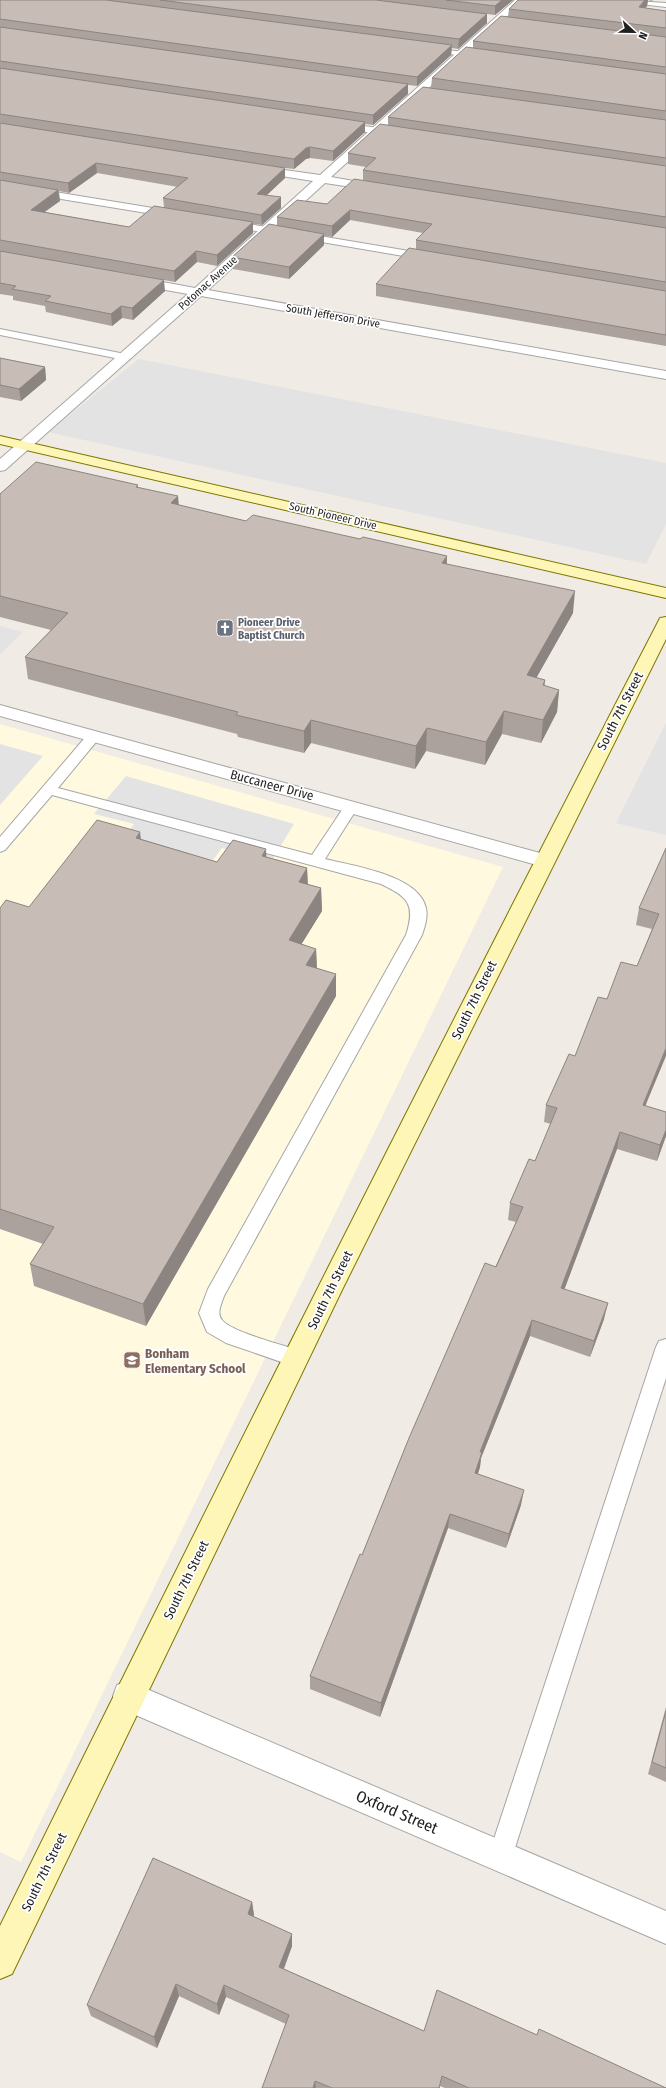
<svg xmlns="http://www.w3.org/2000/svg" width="666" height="2088" viewBox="0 0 666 2088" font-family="'Fira Sans Condensed',sans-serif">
<rect width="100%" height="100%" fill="#f0ebe4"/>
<path fill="#fffadf" d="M0 724 503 867 21 1862 0 1852Z"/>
<path fill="#e3e3e3" d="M139 359 666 463V524L646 564 48 432Z
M0 626 23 632 0 654Z
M666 723V835L616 823Z
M0 744 43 756 0 805Z
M126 776 294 824 272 860 222 848 213 860 124 838 134 824 94 814Z"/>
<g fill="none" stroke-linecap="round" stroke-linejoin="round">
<defs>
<path id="lane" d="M619 0 666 3V7L623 2Z
M425 47 479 54 483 56 479 58 428 51 424 49Z
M342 123 393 130 397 133 393 136 339 128V124Z
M0 183 171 211 176 214 171 217 0 189Z
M230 221 427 254 432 257 427 260 227 226V222Z
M0 329 125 354 130 357 125 360 0 335Z
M94 732 99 733 101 736 58 788 312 855 346 804H356L358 807 325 859C353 866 419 875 426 908 428 917 425 926 422 935L224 1296C222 1303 216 1313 222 1320 231 1332 287 1346 303 1352L306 1358 303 1364 296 1367 226 1343 207 1332 199 1313 208 1289 406 935C416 904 408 897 381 884L52 795 5 850 0 852V837L89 733Z
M666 1339V1378L512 1857 509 1866 500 1869 491 1866 488 1857 656 1347 659 1341Z"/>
<path id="street" d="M515 0H525L331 177 382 186 384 188 382 190 378 191 325 183 208 290 666 371V379L201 296 5 470 0 471V459L188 294 132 284 130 281 132 278 136 277 195 288 313 181 256 172 252 171 250 169 252 167 256 166 320 175Z
M0 705 551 856 554 861 551 866 544 867 0 716Z
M128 1681 666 1911V1944L117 1707 113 1696 117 1685Z"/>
<path id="secondary" d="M0 436 666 588V598L0 444Z
M666 617V639L342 1290 12 1974 0 1979V1926C215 1489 434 1055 658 622L660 618Z"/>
</defs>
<use href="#lane" stroke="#a6a6a6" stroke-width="2"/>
<use href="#street" stroke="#a6a6a6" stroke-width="2"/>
<use href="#secondary" stroke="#7c7700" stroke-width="2"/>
<use href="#lane" fill="#fff" fill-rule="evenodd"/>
<use href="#street" fill="#fff" fill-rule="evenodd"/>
<use href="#secondary" fill="#fdf6b6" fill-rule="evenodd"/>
</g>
<path fill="#aca29d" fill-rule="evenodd" d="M0 0H513L495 15 487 14V23L458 49 452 48 451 55 417 86 408 85V94L373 125 365 124V132L333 161 310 158 306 159 294 169 285 168V178L267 195 281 208 262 225 253 224V233L217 266 197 262 175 282 115 271 165 291 133 320 122 318 112 326 46 312 45 306 13 300V296L0 294ZM97 173 178 187 163 198 164 207 129 227 44 212 60 201 59 191 69 193Z
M518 0H653L652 1 648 0 647 6 645 8 666 11V346L376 296V284L416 249V240L423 233 350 220 332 237 324 236V245L289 279 233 269 232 257 277 226V217L327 204 363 180V170L366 167 348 164V153L388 126V117L431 88 432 78 473 48V41L508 17 509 9Z
M0 358 45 367 46 380 21 401 0 397Z
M138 485V487L179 505 246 521 360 539 447 556V564L573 613 536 678 545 680V686L559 690 557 712 541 743 502 734 485 765 426 751 415 769 311 743 304 753 238 737 237 734 28 679 25 657 51 630 0 617V494Z
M141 839 217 862 266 857 307 868 308 885 321 888 322 911 301 944 316 949 317 968 336 996 146 1326 34 1286 30 1264 43 1244 0 1229V908L29 907Z
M666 848 646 1106 666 1112V1136L657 1161 617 1149 564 1289 604 1319 590 1357 530 1336 481 1458 480 1467 478 1474 521 1505 506 1548 448 1528 380 1717 310 1689V1676L362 1555 516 1222 508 1220 510 1203 535 1161 551 1124 544 1122 546 1105 575 1056 607 999 637 966 652 929 636 925 639 908Z
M666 1707V1782L648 1774Z
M252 1902 254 1915 253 1917 292 1934V1946L284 1969 424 2031 537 2035 666 2088H445L440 2086V2088H262L286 2024 226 1997 219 2015 179 1996 157 2048 91 2016 87 2005Z"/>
<path fill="#8c8480" d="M502 0H513L495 15V6Z
M645 0H648L647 6 638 17 639 7Z
M487 14V23L458 49 459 39Z
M452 45 451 55 417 86V77Z
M408 84V94L373 125V115Z
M365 122V132L333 161V151Z
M310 147V158L306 159 294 169V159L306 148Z
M96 163 97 173 69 193 68 183Z
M285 168V178L257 204V194Z
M58 190 60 201 32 221 31 210Z
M281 197V208L262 225 261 215Z
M350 210V220L332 237V226Z
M253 222V233L217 266V255Z
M324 234V245L289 279V267Z
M196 251 197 262 175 282 174 271Z
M164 280 165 291 133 320 132 308Z
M121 306 122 318 112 326 111 314Z
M45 367 46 380 21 401 19 389Z
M178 496 180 518 171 503Z
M447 556 446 578 442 563Z
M575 591 573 613 525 698 527 675Z
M559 690 557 712 541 743 543 720Z
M504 711 502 734 485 765 486 742Z
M311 720V743L304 753V731Z
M427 728 426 751 415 769 416 746Z
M140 832 143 855 136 838Z
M266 849 267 872 262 856Z
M307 868 308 891 299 882Z
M321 888 322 911 290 963 289 940Z
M316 949 317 971 306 965Z
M336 974V996L146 1326 143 1304Z
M666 1048V1056L639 1121 643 1105Z
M666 1130V1136L657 1161 660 1145Z
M620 1132 617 1149 559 1304 561 1288Z
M608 1303 604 1319 590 1357 594 1341Z
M532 1320 530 1336 481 1458 480 1467 473 1488 475 1473 480 1452Z
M524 1490 521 1505 506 1548 509 1534Z
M450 1514 448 1528 380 1717 381 1703Z
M252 1902 254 1915 249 1926 248 1914Z
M292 1934V1946L280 1978 279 1967Z
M176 1984 179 1996 157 2048 154 2037Z
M224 1985 226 1997 219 2015 217 2004Z
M315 2081 316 2088H313Z"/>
<path fill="#c8bcb7" stroke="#8c8480" d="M0 0H106L452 45 417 77 0 19Z
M160 0H376L487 14 459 39Z
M446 0H502L495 6Z
M518 0H645L639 7 666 11V28L509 9Z
M501 16 666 37V67L473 41Z
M0 27 408 84 373 115 0 61Z
M466 47 666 74V111L432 78Z
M0 68 365 122 333 151 310 147 306 148 294 159 0 114Z
M423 87 666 120V158L388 117Z
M0 123 285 168 257 194 281 197 261 215 163 198 188 178 96 163 68 183 0 172Z
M380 124 666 166V217L363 170 376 158 348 153Z
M354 179 666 228V282L416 240 432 224 350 210 332 226 277 217 297 200 327 204Z
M0 180 58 190 31 210 129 227 154 206 253 222 217 255 196 251 174 271 0 240Z
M269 224 324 234 289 267 232 257Z
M409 248 666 291V335L376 284Z
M0 251 164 280 132 308 121 306 111 314 45 301 51 296 12 289 16 286 0 283Z
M0 358 45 367 19 389 0 385Z
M36 462 138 485 136 487 178 496 171 503 246 521 253 515 360 539 363 537 447 556 442 563 575 591 527 675 545 680 543 685 559 690 543 720 504 711 486 742 427 728 416 746 311 720 304 731 236 715 238 712 25 657 68 613 0 596V494Z
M97 820 140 832 136 838 217 862 233 840 266 849 262 856 307 868 299 882 321 888 289 940 316 949 306 965 336 974 143 1304 30 1264 54 1227 0 1209V908L6 900 29 907Z
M666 848V1048L643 1105 666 1112V1130L660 1145 620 1132 561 1288 608 1303 594 1341 532 1320 480 1452H482L475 1473 524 1490 509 1534 450 1514 381 1703 310 1676 360 1554 362 1555 409 1438 485 1263 496 1267 523 1207 510 1203 529 1159 535 1161 557 1108 546 1105 569 1054 575 1056 598 997 607 999 621 962 637 966 659 914 639 908Z
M666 1711V1768L652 1762Z
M153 1858 252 1902 248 1914 292 1934 279 1967 424 2031 437 1990 537 2035 539 2029 666 2088H469L442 2076 439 2088H332L315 2081 313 2088H262L289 2015 224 1985 217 2004 176 1984 154 2037 87 2005Z"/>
<defs>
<symbol id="church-square" viewBox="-11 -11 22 22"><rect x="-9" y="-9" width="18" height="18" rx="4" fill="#6b7280" stroke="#fff"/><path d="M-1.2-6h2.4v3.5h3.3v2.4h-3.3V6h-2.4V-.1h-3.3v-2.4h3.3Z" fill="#fff"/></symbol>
<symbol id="school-square" viewBox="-11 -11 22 22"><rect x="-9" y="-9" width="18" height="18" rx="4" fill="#8d6e63" stroke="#fff"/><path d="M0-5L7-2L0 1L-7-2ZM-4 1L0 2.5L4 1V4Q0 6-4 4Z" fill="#fff"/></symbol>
</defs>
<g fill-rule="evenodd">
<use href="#church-square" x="215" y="618" width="20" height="20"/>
<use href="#school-square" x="122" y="1350" width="20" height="20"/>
</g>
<g text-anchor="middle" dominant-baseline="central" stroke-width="3.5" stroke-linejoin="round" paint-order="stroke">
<g font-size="11" fill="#1f1f1f" stroke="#fff">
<text transform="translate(208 283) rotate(-42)">Potomac Avenue</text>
<text transform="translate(333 316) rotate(10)">South Jefferson Drive</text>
<text transform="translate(333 516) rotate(13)">South Pioneer Drive</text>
</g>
<g font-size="11" font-weight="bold" fill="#5b616d" stroke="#fff" text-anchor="start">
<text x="238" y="622">Pioneer Drive<tspan x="238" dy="13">Baptist Church</tspan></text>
</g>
<g font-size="13" fill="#1f1f1f" stroke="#fff">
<text transform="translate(620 711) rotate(-63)">South 7th Street</text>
<text transform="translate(272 785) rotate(15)">Buccaneer Drive</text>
<text transform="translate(474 1000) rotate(-64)">South 7th Street</text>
<text transform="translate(330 1290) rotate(-64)">South 7th Street</text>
<text transform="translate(186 1580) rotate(-64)">South 7th Street</text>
<text transform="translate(44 1872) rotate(-64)">South 7th Street</text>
</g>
<g font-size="13" font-weight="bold" fill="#785e54" stroke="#fff" text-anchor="start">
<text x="145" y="1353">Bonham<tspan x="145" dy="15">Elementary School</tspan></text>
</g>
<g font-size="16" fill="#1f1f1f" stroke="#fff">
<text transform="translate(397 1812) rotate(23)">Oxford Street</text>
</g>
</g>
<g transform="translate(634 32) rotate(112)" stroke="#ffffff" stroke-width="3" paint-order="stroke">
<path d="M0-3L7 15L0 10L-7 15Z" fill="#1f1f1f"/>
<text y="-6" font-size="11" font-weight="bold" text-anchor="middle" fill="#1f1f1f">N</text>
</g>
</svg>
